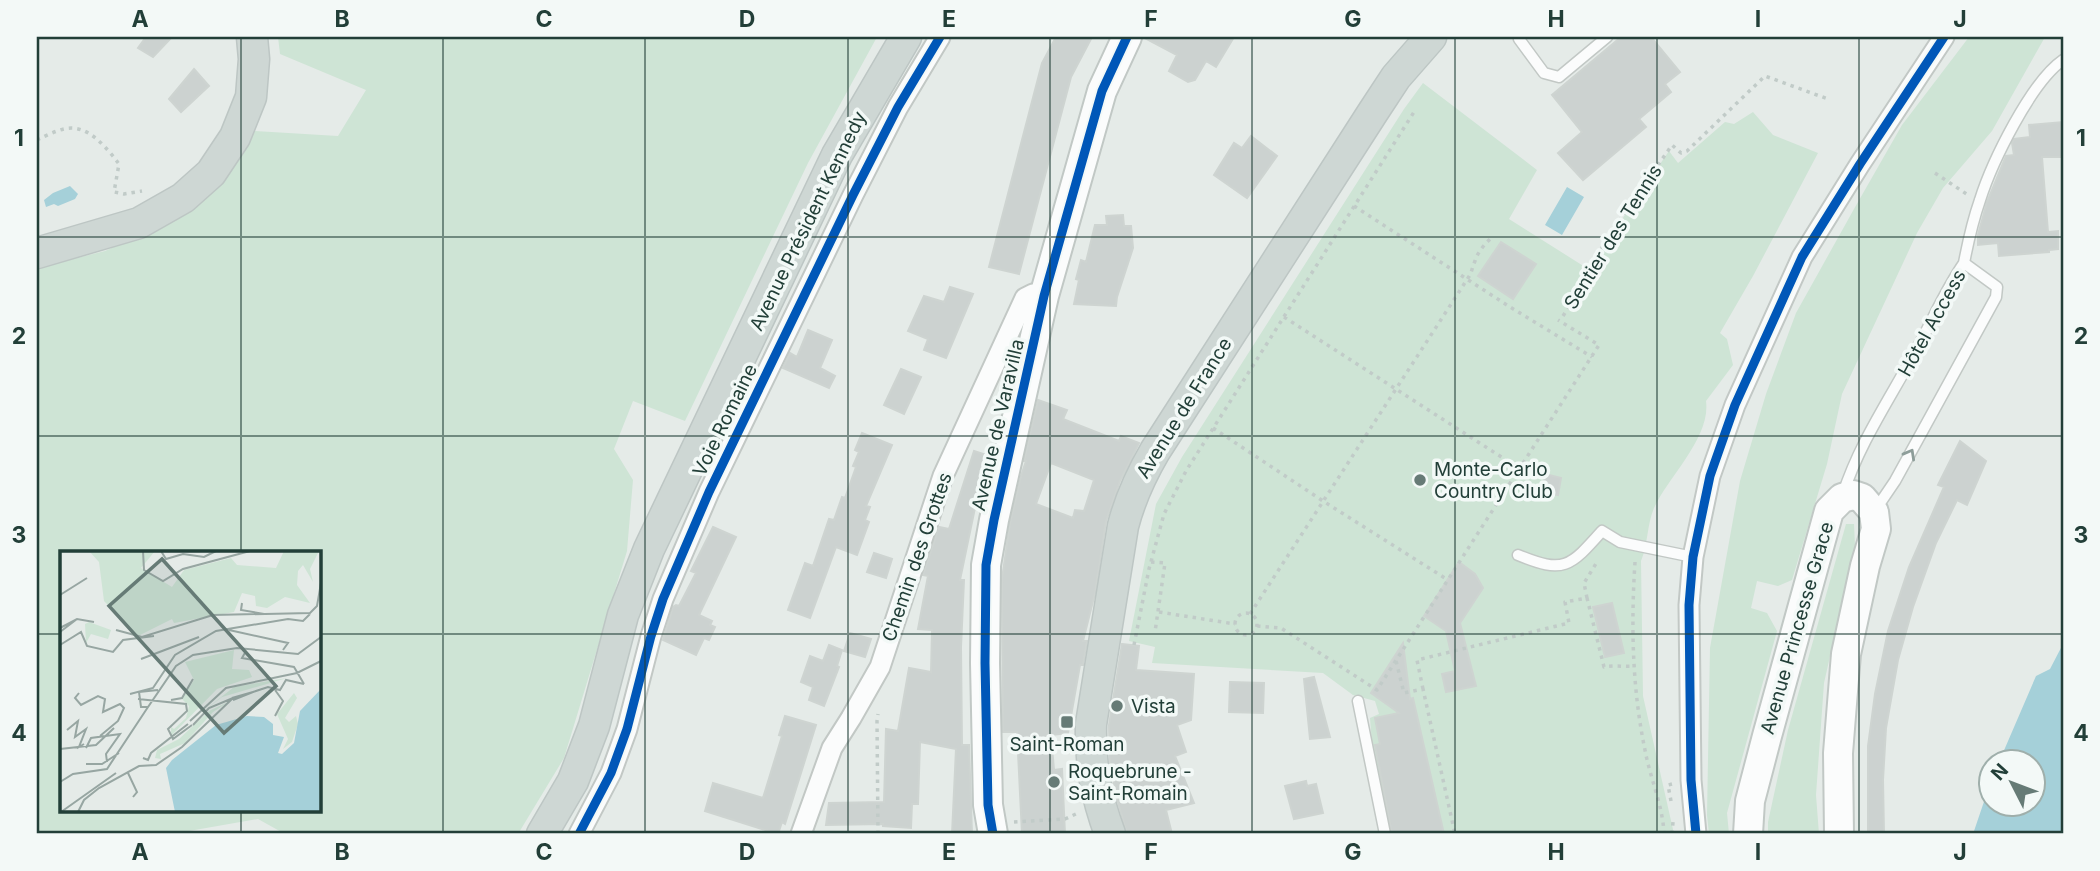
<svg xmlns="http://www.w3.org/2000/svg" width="2100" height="871" viewBox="0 0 2100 871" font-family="Inter,sans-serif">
<rect width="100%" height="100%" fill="#e5ebe8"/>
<path fill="#cee4d5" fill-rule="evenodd" d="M278 37H877L808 163 685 421 633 401 614 449 633 480 627 551 564 758 518 834H285L258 819 172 834H37V268L105 251 181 216 237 161 255 131 338 136 366 90 280 54ZM61 552H318V810H61Z
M1969 37H2045L1992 131 1943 188 1917 233 1842 394 1827 464 1792 580 1778 586 1757 581 1751 608 1767 613 1777 631 1727 813 1729 834H1709L1707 815 1710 648 1740 481 1766 394 1796 313 1854 209 1902 125Z
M1423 83 1537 170 1509 219 1585 267 1607 241 1669 151 1678 163 1725 122 1734 124 1753 112 1773 135 1818 153 1753 276 1720 333 1727 339 1733 365 1706 401C1711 437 1669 476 1654 508 1647 524 1648 544 1641 561L1643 696 1674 834H1388L1374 770 1370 718 1379 714 1375 701 1353 695 1323 673 1152 663 1155 647 1129 641 1156 504 1182 457 1404 109Z
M1846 524H1854L1855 545 1824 683 1816 795 1819 834H1768V822L1788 730Z"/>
<path fill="#a5d0d9" d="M70 186 78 194 75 199 58 206 54 204 46 207 44 200 53 193Z
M1567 187 1584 197 1562 235 1545 225Z
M2063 644V834H1973L1991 781 1992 804H2034V762H1999L2036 676 2050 669Z"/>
<path fill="#ccd2d0" stroke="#ced4d1" stroke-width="2" fill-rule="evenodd" d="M146 37H172L153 57 138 48Z
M1056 37H1092L1071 77 1019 274 989 267 1042 63Z
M1143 37H1234L1216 67 1206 61 1195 80 1188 82 1169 71 1177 55Z
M1621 37H1651L1680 72 1665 84 1671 92 1639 119 1646 127 1583 180 1558 153 1582 132 1552 95Z
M194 69 209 86 181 112 169 99Z
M2063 122V157H2042L2048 232 2058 231V249L2049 250V252L1999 256 1998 243 1978 245V235L1987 202 2006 156 2014 155 2012 143 2014 139 2030 137 2029 125Z
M1251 136 1277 156 1247 198 1214 175 1234 143 1242 148Z
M1123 215 1124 226H1131L1133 248 1117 297 1116 306 1074 304 1079 280 1076 279 1081 260 1086 262 1095 225H1107L1106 216Z
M1501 242 1536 264 1513 299 1478 276Z
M950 287 973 294 946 358 924 350 928 339 908 331 924 296 944 302Z
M808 330 832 340 820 368 835 376 829 388 783 368 790 353 797 357Z
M901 369 921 377 904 414 884 405Z
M1038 400 1067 410 1063 419 1119 441 1121 436 1139 443 1120 481 1106 521 1095 593 1083 641H1087L1083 665H1080L1068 733 1051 735 1054 770 1062 769 1065 834H1022L1017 732H1003L1002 579 1010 523 1021 476 1026 461H1024ZM1051 463 1094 480 1084 511 1075 510 1073 518 1036 504Z
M862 433 892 445 866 506 870 507 865 520 869 522 857 555 836 547 810 618 788 610 805 563 813 566 829 519 834 520 842 497 845 498 856 467 853 466 859 452 855 450Z
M1960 441 1986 461 1967 505 1957 500 1936 543 1913 607 1898 660 1886 728 1883 780 1884 834H1868V746L1875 694 1888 631 1909 567 1944 487 1938 485Z
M974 451 986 455 960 580H964L961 647 962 745H969L972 834H952L956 749 920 742 918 804H912L911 828 883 826V824L826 825 829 803 884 802 886 729 898 731 909 668 931 672 932 630 918 629 928 576 923 575 939 527 949 529Z
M1545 474 1561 478 1558 495 1541 492Z
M713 527 736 537 699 615 712 621 710 625 715 627 709 640 704 638 696 655 663 640 673 607 676 605 679 606 696 573 691 571Z
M874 553 892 559 886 578 867 572Z
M1459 562 1475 574 1483 588 1460 623 1476 686 1446 692 1442 674 1455 671 1446 631 1424 616Z
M1612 603 1624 653 1605 657 1593 607Z
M850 633 871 639 865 657 844 651Z
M1403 643 1410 699 1413 698 1444 834H1392L1375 745 1380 744 1375 718 1399 713 1371 693Z
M1122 644 1139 646 1136 670 1194 674 1191 720 1177 725 1186 752 1175 756 1194 803 1166 810 1172 834H1127L1118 802 1110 765 1109 725Z
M829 645 842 650 837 666 839 667 824 706 809 700 813 687 801 682 810 656 823 661Z
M1314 677 1330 737 1310 739 1304 679Z
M1230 682 1264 683 1263 713 1229 712Z
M785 716 816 725 785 824 782 822 778 834 705 811 713 783 763 798 782 736 779 735Z
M1306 781 1307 786 1316 784 1323 813 1294 819 1285 786Z"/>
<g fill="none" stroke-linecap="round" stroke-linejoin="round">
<defs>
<path id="lane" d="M1520 37 1519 39 1544 73 1559 77 1607 37
M1964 263C1968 242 1973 220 1980 200 1992 162 2031 82 2063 60
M1843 494C1859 444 1889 400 1914 354 1931 324 1944 292 1964 263L1997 287 1996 297 1895 481 1876 509
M1518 555C1564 574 1570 567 1602 531L1620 542 1693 557
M1358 701 1385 834"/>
<path id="street" d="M579 834 611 773 627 729 651 636 663 599 709 492 853 195 898 107 940 37
M801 834 832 748 851 718 880 667 943 476 1025 298 1033 294 1044 296
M1696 834 1691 780 1689 605 1693 557 1710 476 1735 405 1802 257 1860 164 1944 37"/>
<path id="secondary" d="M993 834 988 805 985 663 986 565 994 520 1044 296 1102 91 1127 37
M1748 834 1750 801 1767 736 1829 511 1842 498 1853 495 1862 498 1874 512 1876 529 1865 566 1846 654 1838 753 1839 834"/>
<path id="primary" d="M37 253 139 223 183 198 211 173 235 137 251 97 254 59 252 37
M542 834 573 781 594 726 623 615 649 549 837 155 906 37
M1110 834C1096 796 1090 765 1091 724L1123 526C1130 499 1141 475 1155 451L1373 112 1396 77 1431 37"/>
</defs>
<use href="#lane" stroke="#c2c8c5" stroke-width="13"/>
<use href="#street" stroke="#c2c8c5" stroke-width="23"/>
<use href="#secondary" stroke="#c1c8c5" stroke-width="32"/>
<use href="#primary" stroke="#bdc6c4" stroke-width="33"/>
<path stroke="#c1cbc8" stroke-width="3.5" stroke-dasharray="3.5 5" stroke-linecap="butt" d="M37 140C45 136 55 131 64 129 87 123 106 147 119 164L114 192 124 194 142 191
M1935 173 1968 195
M1354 206 1510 307 1592 357
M1563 316 1591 273 1605 241 1672 145 1681 153 1687 151 1765 76 1828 99
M1284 317 1520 469
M1213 428 1323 501 1448 580
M1151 562 1165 563 1155 632
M1635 562C1631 624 1632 688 1645 750 1650 778 1663 806 1664 834
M1587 598 1584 583 1597 562
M1159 612 1235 624
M1235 624a11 11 0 1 1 22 0a11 11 0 1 1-22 0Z
M1250 614 1468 278C1472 272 1472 268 1475 261 1478 251 1486 243 1493 236
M1257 626 1281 628 1377 690 1599 345 1558 320
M1134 645 1149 569 1164 514 1186 471 1414 112
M1396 661 1404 693 1423 689 1455 834
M1423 689 1417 660 1569 623 1565 602 1587 598 1604 667C1614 665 1624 667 1635 666
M1671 801 1668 785 1672 784
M1014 822 1065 819 1078 813
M878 834 877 721 878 714
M1672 834 1673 822"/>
<use href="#lane" stroke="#fbfcfc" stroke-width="10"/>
<use href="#street" stroke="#fbfcfc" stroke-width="19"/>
<use href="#secondary" stroke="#fbfcfc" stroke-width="28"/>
<use href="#primary" stroke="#ced7d4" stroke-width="30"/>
<defs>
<path id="cycleway" d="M579 834 611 773 627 729 651 636 663 599 709 492 853 195 898 107 940 37
M993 834 988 805 985 663 986 565 994 520 1044 296 1102 91 1127 37
M1696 834 1691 780 1689 605 1693 557 1710 476 1735 405 1802 257 1860 164 1944 37"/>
</defs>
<use href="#cycleway" stroke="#f3f9f7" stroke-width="13"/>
<use href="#cycleway" stroke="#0057b8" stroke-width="9"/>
</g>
<defs><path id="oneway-chevron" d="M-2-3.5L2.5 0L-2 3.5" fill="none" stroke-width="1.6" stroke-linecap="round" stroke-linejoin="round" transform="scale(1.75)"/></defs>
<use stroke="#8e9e9a" href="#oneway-chevron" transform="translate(1910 454) rotate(-61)"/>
<path fill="none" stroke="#223f38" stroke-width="2" stroke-opacity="0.55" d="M241 37V552M443 37V834M645 37V834M848 37V834M1050 37V834M1252 37V834M1455 37V834M1657 37V834M1859 37V834M37 237H2063M37 436H2063M37 634H61M318 634H2063M241 810V834"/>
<g fill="#667b76" stroke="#f3f9f7" stroke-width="2.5">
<circle cx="1420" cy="480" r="7"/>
<circle cx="1117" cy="706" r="7"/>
<rect x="1060" y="715" width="14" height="14" rx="3.5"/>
<circle cx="1054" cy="782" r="7"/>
</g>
<g text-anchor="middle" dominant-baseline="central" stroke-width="7" stroke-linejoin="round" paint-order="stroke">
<g font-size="19" fill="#223f38" stroke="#f3f9f7">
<text transform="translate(808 221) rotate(-64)">Avenue Président Kennedy</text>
<text transform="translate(1613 237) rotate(-58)">Sentier des Tennis</text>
<text transform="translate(1932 323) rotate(-61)">Hôtel Access</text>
<text transform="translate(1184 408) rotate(-58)">Avenue de France</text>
<text transform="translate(725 420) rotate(-64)">Voie Romaine</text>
<text transform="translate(998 425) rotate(-77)">Avenue de Varavilla</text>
<text transform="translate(917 557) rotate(-71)">Chemin des Grottes</text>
<text transform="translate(1797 628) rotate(-74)">Avenue Princesse Grace</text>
</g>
<g font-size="19" fill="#223f38" stroke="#f3f9f7" text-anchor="start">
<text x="1434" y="469">Monte-Carlo<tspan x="1434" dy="22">Country Club</tspan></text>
<text x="1131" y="706">Vista</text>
<text x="1067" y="744" text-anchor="middle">Saint-Roman</text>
<text x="1068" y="771">Roquebrune -<tspan x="1068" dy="22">Saint-Romain</tspan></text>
</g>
</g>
<g transform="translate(60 551)">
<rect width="261" height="261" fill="#e5ebe8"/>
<path d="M29 0H95L81 17 112 36 124 19 171 7 177 14 216 17 224 0H259L250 18 253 31 243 14 238 20 237 34 250 52 225 46 207 57 196 55 195 45 182 42 174 61 114 72 112 68 78 85 44 50 39 11ZM29 71 51 79 48 88 31 83 26 92 25 73ZM174 99 172 118 189 119 192 126 157 138 111 185V176L114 178 126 167 129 155 122 148 134 129 125 111ZM227 127 162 146 132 169 174 136ZM234 142 237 147 225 167 229 171 236 165 238 173 232 191 223 198 228 188 217 163ZM170 150 153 161 125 192 100 203 101 208 95 207 97 199 119 188 149 160Z" fill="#cee4d5"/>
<path d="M261 138V261H115L106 217 112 209 156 174 187 165 204 166 213 173V184L224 186 218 202 222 203 234 192 240 160Z" fill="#a5d0d9"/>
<path fill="none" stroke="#97a6a2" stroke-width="2" d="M83 0 84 19 103 30 123 18 190 0M101 0 106 8 123 3 144 6 156 0M0 44 27 27M182 52 181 59 204 63M0 77 17 68 34 71M56 79 82 86 153 64 250 62 257 55 261 32M169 79 228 92 223 99M0 81 17 68M0 94 21 81 27 95 53 101 63 89 94 85M186 100 182 107 234 116 244 133M81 108 139 86M98 139 79 141 81 156H88L116 115 133 104 177 97 238 103 261 86M193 141 208 136 220 139 226 129 244 133M19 142 15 147 21 154 38 145 45 148 43 161 60 153 64 157 58 170 40 185M70 143 93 137 115 104 156 80 228 68 243 70 250 63M172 147 193 141 173 149M78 148 126 153 127 160 108 178 113 188 132 174M111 149 122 147 133 128M215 165 223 150 215 139M130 170 166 137 237 122 261 110M7 179 18 170 15 186 26 178 19 196 24 193M26 197 31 187 60 183 46 203 47 211M0 198 36 194 54 177M83 207 88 209 91 202 128 173M26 213H42L59 202M68 222 77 241 73 246M0 231 13 223 47 218 88 156M1 261 56 222M18 261 24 249 39 237 79 215 96 214 122 196 173 147 149 157 133 174"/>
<path fill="#667b76" fill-opacity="0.15" stroke="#667b76" stroke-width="3.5" d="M102 8 216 135 164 182 49 55Z"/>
<rect width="261" height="261" fill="none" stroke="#223f38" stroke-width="3.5"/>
</g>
<rect width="2100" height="871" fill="none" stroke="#f3f9f7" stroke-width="77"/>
<g transform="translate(2012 783) rotate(312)"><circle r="33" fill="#f3f9f7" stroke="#9fafab" stroke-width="2"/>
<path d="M0-5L12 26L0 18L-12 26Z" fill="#667b76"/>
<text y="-10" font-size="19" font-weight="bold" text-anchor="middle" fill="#223f38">N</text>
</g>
<rect x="38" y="38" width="2024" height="794" fill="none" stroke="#223f38" stroke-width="2.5"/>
<g font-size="23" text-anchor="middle" font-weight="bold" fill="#223f38">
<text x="140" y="27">A</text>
<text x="342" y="27">B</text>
<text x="544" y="27">C</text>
<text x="747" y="27">D</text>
<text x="949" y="27">E</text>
<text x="1151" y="27">F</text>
<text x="1353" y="27">G</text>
<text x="1556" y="27">H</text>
<text x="1758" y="27">I</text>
<text x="1960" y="27">J</text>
<text x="19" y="146">1</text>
<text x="2081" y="146">1</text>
<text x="19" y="344">2</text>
<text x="2081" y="344">2</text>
<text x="19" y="543">3</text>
<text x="2081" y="543">3</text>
<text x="19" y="741">4</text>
<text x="2081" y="741">4</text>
<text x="140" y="860">A</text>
<text x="342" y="860">B</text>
<text x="544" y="860">C</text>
<text x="747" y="860">D</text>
<text x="949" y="860">E</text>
<text x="1151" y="860">F</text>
<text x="1353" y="860">G</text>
<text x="1556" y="860">H</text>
<text x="1758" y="860">I</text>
<text x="1960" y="860">J</text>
</g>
</svg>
